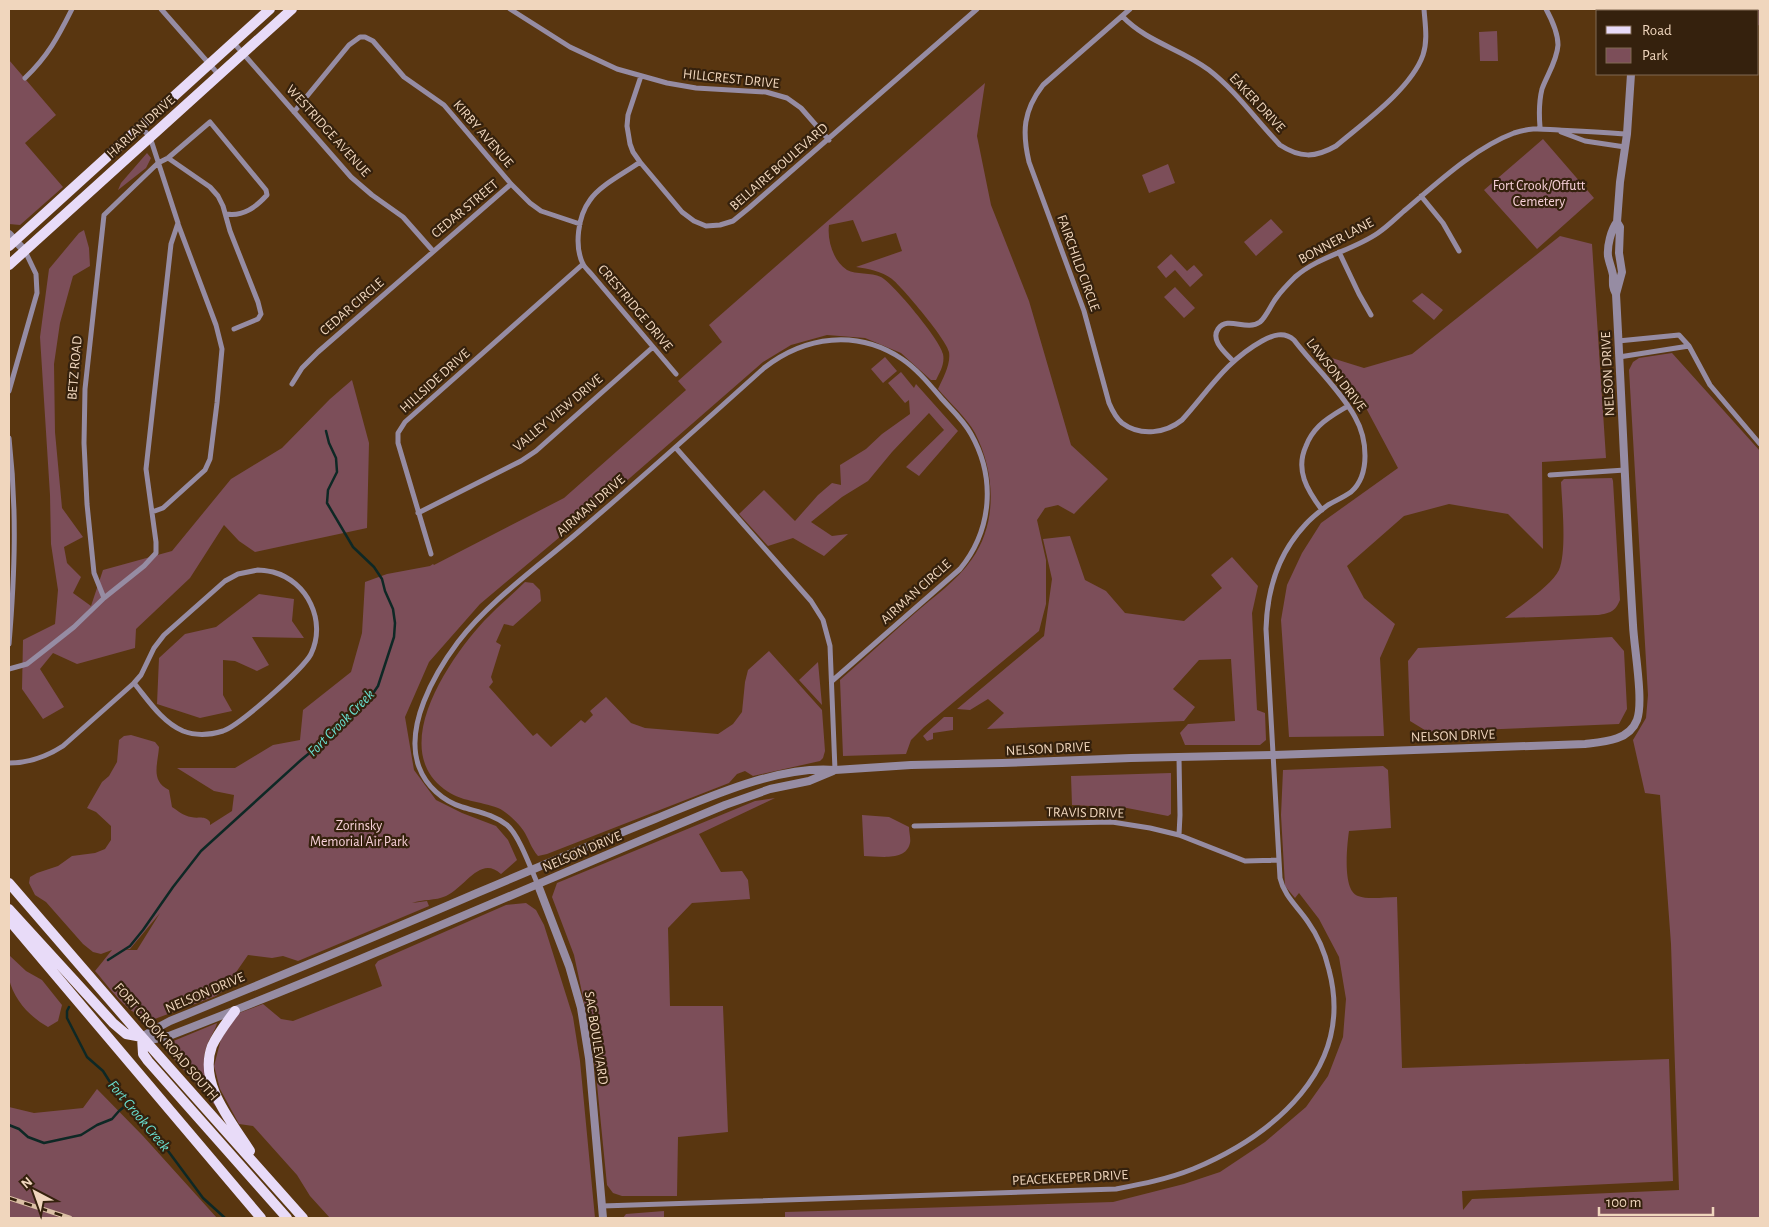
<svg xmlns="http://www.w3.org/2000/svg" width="1769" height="1227" viewBox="0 0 1769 1227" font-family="'Alegreya Sans',sans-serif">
<rect width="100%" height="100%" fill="#593610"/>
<path fill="#7c4e59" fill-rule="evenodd" d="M1679 9H1760V26L1758 25V11H1680Z
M1497 31 1498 61H1480L1479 32Z
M9 60 56 115 25 143 63 187 20 225 9 224Z
M985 83 977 136 991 205 1029 301 1071 445 1108 479 1074 514 1058 505 1045 508 1037 520 1046 560V604L1039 631 924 727 911 740 906 754 843 756 840 680C865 658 889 636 914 614 933 597 957 581 972 559 998 522 995 472 975 433 967 418 949 402 938 389 943 378 951 364 949 352 947 340 902 287 892 279 881 271 869 269 856 267L902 251 896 233 862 242 853 220 829 225C827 240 833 261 847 270 856 275 871 272 881 277 893 283 941 341 943 354 945 364 940 372 936 380H931L901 353 865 338 827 335 791 345 763 362 623 484 480 604 429 662 405 717 414 770 436 800 462 813 496 826 508 840 517 860 501 874C480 855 466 887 446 896 435 901 423 899 412 903L427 901 429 906 298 961 283 956 272 958 248 955 223 991 216 996 152 1020C128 1016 111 989 95 971L112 950 101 954 93 952 83 944 46 902 35 895 29 883 30 877 37 873 58 866 72 856 95 853 105 849 111 840V826L96 812 87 808 102 782 109 776 117 762 119 740 124 736 131 735 155 742 159 747C158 764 150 781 169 790L172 807C178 811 184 816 191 817 199 819 204 815 210 822V825L232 811 234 795 214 791 177 768H235L273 745 300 740 303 710 351 672 362 633 365 582 387 574 430 566 433 564 434 565 564 498 686 390 678 381 722 342 709 325ZM160 913 137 950H123L130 949Z
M1543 139 1594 198 1537 249 1484 190Z
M147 153 151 158 146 168 118 190 121 183Z
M1168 164 1175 183 1149 193 1142 175Z
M1271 219 1283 232 1256 256 1244 242Z
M84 230 89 248 90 266 73 276 60 323 54 364 55 432 62 508 83 537 64 547 67 563 81 577 73 593 91 606 103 570 172 551 231 479 282 448 330 399 352 380 369 443 367 528 255 552 239 541 224 525 190 578 136 629 135 648 77 664 53 653 40 669 64 707 43 719 22 689 23 640 55 624 58 590 51 544 50 495 40 337 49 269 79 233Z
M1560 236 1592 244 1606 458 1542 462 1543 549 1508 514 1449 504 1404 516 1347 566 1364 598 1395 624 1380 658 1384 736 1289 737 1281 620 1287 585 1302 553 1321 523 1398 468 1358 393 1319 354 1364 368 1412 354Z
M1171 254 1187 271 1194 265 1203 275 1190 287 1175 270 1166 278 1157 267Z
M1175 287 1195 308 1184 318 1164 297Z
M1422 293 1443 310 1434 320 1412 301Z
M1672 353 1760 451V1218H785V1212L1113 1202 1184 1184 1220 1172 1265 1142 1306 1107 1328 1076 1343 1037 1346 999 1339 957 1319 919 1299 893 1295 898 1285 886 1281 815 1283 770 1383 766 1388 770 1391 828 1349 831C1347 845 1342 891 1358 896 1369 900 1385 897 1397 897L1402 1068 1669 1059 1673 1181 1462 1191 1463 1210 1472 1199 1679 1190 1671 944 1660 795 1645 793 1633 740 1646 718 1648 695 1629 370 1633 362 1639 358Z
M885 357 897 371 883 383 871 369Z
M901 372 914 388 916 384 958 431 919 476 906 467 944 430 929 413 892 452 868 481 842 497 811 522 832 536 848 534 824 556 793 538 768 546 739 514 764 490 795 521 818 495 832 483 841 485 840 465 866 449 882 434 910 414 909 400 905 403 888 383Z
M1612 478 1613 481 1620 600C1615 612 1610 613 1598 615L1505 618C1519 607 1552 585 1559 570 1567 551 1562 504 1561 482L1564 479Z
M1070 536 1085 580 1106 591 1125 613 1184 621 1222 588 1211 575 1232 557 1258 586 1252 613 1257 710 1265 713 1266 740 1260 745H1185L1180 733 1188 724 1235 721 1231 659 1199 660 1173 689 1195 707 1184 721 987 729 1004 713 988 699 970 710 957 709 1044 636 1052 579 1043 539Z
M525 582 533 583 540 590 541 601 513 626 504 624 496 642 501 645 491 677 493 682 489 687 533 736 537 733 551 747 581 720 585 723 593 715 590 711 606 697 631 723 645 728 718 734 733 724 742 712 745 682 748 670 769 651 822 710 825 751 823 758 820 761 753 776 745 771 737 774 729 783 547 854 538 856C531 848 529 839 523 830 518 823 506 811 498 808 480 801 461 802 444 789 388 747 450 658 484 621 497 607 512 595 525 582Z
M259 594 294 599 292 621 304 638 252 637 269 665 257 671 235 661 223 660V695L232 711 200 718 157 704 159 658 185 634 216 627Z
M1612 637 1624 651 1627 709 1619 724 1428 732 1410 721 1408 661 1418 648Z
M818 662 822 705 799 680Z
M944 717H953V730L933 733V739L927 741 923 736Z
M1171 773V814L1168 816 1127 808 1072 805 1071 776Z
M775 798 699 834 721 872 742 871 748 880 750 899 692 903 668 928 670 1006H723L728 1132 678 1137 677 1196H622L613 1193 607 1185 593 1044 574 955 552 897 557 883 755 801Z
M862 815 889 817 909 827C909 832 911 839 910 843 906 862 878 856 864 856Z
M526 903 536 910 544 925 573 1017 580 1061 595 1218H330L310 1196 297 1175 253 1126 239 1124 220 1089 214 1066 221 1039 239 1013 263 1004 281 1019 293 1021 382 986 375 965 378 961 506 905Z
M9 955 26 971 42 980 62 1005 58 1021 48 1027C30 1017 14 1000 9 979 8 971 9 963 9 955Z
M217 1023C215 1031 210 1037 207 1045 198 1068 210 1092 221 1112L171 1056 167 1045 171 1042Z
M97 1089 143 1136 217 1218H9V1107L34 1113 83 1108Z
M664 1211V1218H623L626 1214Z"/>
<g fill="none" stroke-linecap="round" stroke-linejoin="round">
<path stroke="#0e2825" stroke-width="2.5" d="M108 960 130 946 143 930 173 887 201 851 301 760 348 721 367 702 378 686 394 637 395 623 393 609 385 591 382 579 374 567 353 547 327 503 328 490 337 472 336 458 329 443 326 431
M69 1007 67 1011V1018L87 1057 103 1071 115 1090 130 1102 154 1132 203 1198 225 1218
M9 1125 19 1129 28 1137 44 1143 81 1135 97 1125 112 1119 119 1111 130 1102"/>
<path stroke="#968ca3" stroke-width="5" d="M161 9 219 75
M510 9 570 47 617 69 667 83 696 88 766 92 787 98 801 108 829 140
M1122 16C1148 43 1180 48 1209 70 1236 91 1256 120 1280 145 1300 158 1315 158 1336 146 1363 123 1411 89 1423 55 1428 40 1425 24 1424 9
M233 42 351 177 372 195 403 217 433 251
M641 76 628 115 627 126 630 144 633 152 640 162 682 212 694 221 706 226 720 225 733 221 749 208 977 9
M25 78C48 56 58 37 72 9
M294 112 349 45 360 37H365L373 41 404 77 444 105 511 184 530 203 541 211 580 224
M1540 127C1539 115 1539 101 1542 89 1547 75 1557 61 1558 45 1558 32 1552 20 1546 9
M1561 132 1585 141 1625 147
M168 158 210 187 218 196 223 206 230 231 258 302 261 314 258 319 234 329
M640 162C625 173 600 185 590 200 578 216 574 246 583 264 585 268 590 272 593 276L676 374
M1421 196 1443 223 1459 251
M1339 252 1359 294 1371 315
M1618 341 1679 335 1689 346 1710 385 1760 444
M1619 357 1689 346
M1233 361C1226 353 1210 341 1218 329 1228 315 1246 332 1260 322 1267 316 1271 304 1277 297 1282 290 1289 283 1295 277 1319 256 1352 251 1378 233 1387 227 1395 219 1404 211 1436 184 1474 148 1514 133 1533 127 1540 129 1559 130 1581 131 1604 132 1627 134
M292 384 302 368 318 352 511 184
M9 391 37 293 36 274 25 251
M9 438C17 510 15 572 9 644
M676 448 811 601 823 620 830 646 835 770
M1550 475 1625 470
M1322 510C1307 490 1295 470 1306 446 1309 438 1313 432 1319 426 1327 418 1338 412 1348 406
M152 512 163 508 205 470 210 459 217 403 222 349 216 325 178 224
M418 513 521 461 536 451 653 347
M431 554 398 443V433L405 422 583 264
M258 570C263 570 268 571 273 572 307 581 327 621 311 654 303 669 240 725 223 731 210 735 196 736 183 731 162 722 148 700 134 683L141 675 154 648 164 635 225 581 238 574Z
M104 598 94 573 87 504 84 443 85 389 104 215 158 163 168 158 210 122 266 190 267 195C256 207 243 217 226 214
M9 669 27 664 50 646 74 627 104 598 144 566 156 553V542L146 469 171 244 178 223 150 137 141 127
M1179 757 1180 815 1179 835
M9 763C29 763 46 757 63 746L134 683
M914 826 1112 822 1150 828 1179 835 1245 861 1279 860
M538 885C531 869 519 835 507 825 493 814 478 812 462 807 443 801 426 786 419 767 404 727 434 674 458 642 491 599 542 564 583 528 644 476 704 422 764 368 805 336 857 329 902 359 917 369 930 385 942 399 952 410 964 421 971 434 996 478 992 530 960 569L832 681
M602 1206 1116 1189C1142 1184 1168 1179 1193 1169 1274 1135 1355 1068 1329 970 1325 953 1318 936 1308 922 1298 907 1284 896 1280 878L1266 629C1267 590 1278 554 1305 525 1311 518 1320 511 1328 505 1335 501 1344 497 1351 492 1371 474 1367 438 1355 417 1340 390 1313 365 1294 340 1284 331 1273 335 1262 341 1226 361 1209 390 1182 420 1166 433 1141 437 1122 423 1116 418 1112 410 1109 403L1084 311 1029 162C1022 132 1023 111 1043 85L1130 9"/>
<path stroke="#968ca3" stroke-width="8" d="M1636 9V11
M1651 11V9
M9 234 25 251
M1616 294C1612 287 1613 283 1613 275 1612 269 1609 262 1608 256 1607 246 1611 230 1617 222L1620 182 1627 134 1631 74
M538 885 569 966 581 1008 589 1058 603 1218
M142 1037 155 1029 170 1021C273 979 375 937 477 893 536 868 595 843 655 819 707 798 778 765 835 770L911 765 1002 763 1131 758 1274 755 1585 744C1603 742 1629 741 1637 720 1644 701 1634 648 1633 625 1627 528 1623 430 1618 332L1616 294 1622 272 1619 253 1620 227 1617 222
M142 1037 155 1039 169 1036C356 964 540 882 725 805L770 789 809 781 833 771"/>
<path stroke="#e8dbf8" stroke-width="10" d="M9 246 270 9
M9 265 292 9
M9 883 142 1037 303 1218
M9 909 113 1023 126 1034 142 1037
M9 920 261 1218
M235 1011C227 1022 218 1033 212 1046 198 1083 231 1121 250 1151
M142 1037 143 1054 148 1061 287 1218"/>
<defs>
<path id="rail" d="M9 1198 70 1218"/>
</defs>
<use href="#rail" stroke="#dbc0a5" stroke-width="4.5"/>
<use href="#rail" stroke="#35210d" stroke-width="2.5" stroke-dasharray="8" stroke-linecap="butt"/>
</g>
<g text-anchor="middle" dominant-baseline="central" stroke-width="4.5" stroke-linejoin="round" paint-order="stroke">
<g font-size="14" fill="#f0d6bd" stroke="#35210d">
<text transform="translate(731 79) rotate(6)">HILLCREST DRIVE</text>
<text transform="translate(1257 103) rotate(47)">EAKER DRIVE</text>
<text transform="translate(141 127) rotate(-42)">HARLAN DRIVE</text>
<text transform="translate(328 131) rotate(48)">WESTRIDGE AVENUE</text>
<text transform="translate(483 134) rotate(49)">KIRBY AVENUE</text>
<text transform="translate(779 167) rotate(-41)">BELLAIRE BOULEVARD</text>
<text transform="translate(465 209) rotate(-40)">CEDAR STREET</text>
<text transform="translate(1336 241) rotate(-28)">BONNER LANE</text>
<text transform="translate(1078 263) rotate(70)">FAIRCHILD CIRCLE</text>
<text transform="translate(352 307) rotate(-41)">CEDAR CIRCLE</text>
<text transform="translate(635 308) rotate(50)">CRESTRIDGE DRIVE</text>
<text transform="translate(75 368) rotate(-85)">BETZ ROAD</text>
<text transform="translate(1608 374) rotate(-93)">NELSON DRIVE</text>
<text transform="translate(1336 375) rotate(52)">LAWSON DRIVE</text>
<text transform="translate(435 381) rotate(-42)">HILLSIDE DRIVE</text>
<text transform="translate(558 413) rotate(-40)">VALLEY VIEW DRIVE</text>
<text transform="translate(591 506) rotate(-41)">AIRMAN DRIVE</text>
<text transform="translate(916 592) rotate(-42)">AIRMAN CIRCLE</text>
<text transform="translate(1453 736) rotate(-2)">NELSON DRIVE</text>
<text transform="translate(1048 749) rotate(-3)">NELSON DRIVE</text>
<text transform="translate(1085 813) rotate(1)">TRAVIS DRIVE</text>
<text transform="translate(582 852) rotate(-23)">NELSON DRIVE</text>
<text transform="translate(205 993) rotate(-23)">NELSON DRIVE</text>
<text transform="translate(596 1038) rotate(81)">SAC BOULEVARD</text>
<text transform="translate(166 1042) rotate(49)">FORT CROOK ROAD SOUTH</text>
<text transform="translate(1070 1178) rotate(-3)">PEACEKEEPER DRIVE</text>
</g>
<g font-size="14" fill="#f9d2da" stroke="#35210d">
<text x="1539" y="186">Fort Crook/Offutt<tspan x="1539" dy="16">Cemetery</tspan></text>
<text x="359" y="826">Zorinsky<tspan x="359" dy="16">Memorial Air Park</tspan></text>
</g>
<g font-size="15" font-style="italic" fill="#6ae2d3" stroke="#35210d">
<text transform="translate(341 723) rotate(-45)">Fort Crook Creek</text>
<text transform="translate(139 1116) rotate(50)">Fort Crook Creek</text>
</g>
</g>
<rect width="1769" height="1227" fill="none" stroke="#f0d6bd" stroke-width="20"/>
<rect x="1596" y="10" width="162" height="65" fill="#35210d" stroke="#806953"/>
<rect x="1606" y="26" width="25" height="8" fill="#e8dbf8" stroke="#806953"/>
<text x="1642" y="35" font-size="15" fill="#f0d6bd">Road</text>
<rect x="1606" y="48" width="25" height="15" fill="#7c4e59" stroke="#806953"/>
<text x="1642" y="60" font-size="15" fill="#f0d6bd">Park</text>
<g transform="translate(35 1192) rotate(319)" stroke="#35210d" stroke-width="4" paint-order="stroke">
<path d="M0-4L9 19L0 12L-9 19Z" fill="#f0d6bd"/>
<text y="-8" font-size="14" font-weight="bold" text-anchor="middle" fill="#f0d6bd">N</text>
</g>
<path d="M1599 1207v8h114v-8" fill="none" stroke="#f0d6bd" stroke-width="2.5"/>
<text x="1606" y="1207" font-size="15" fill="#f0d6bd" stroke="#35210d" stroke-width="4" paint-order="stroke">100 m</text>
</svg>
